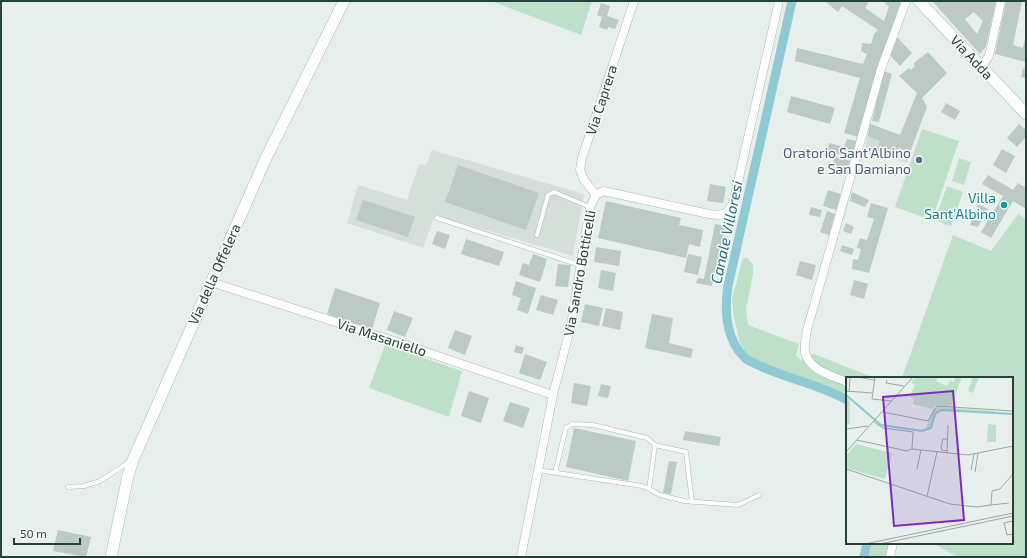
<svg xmlns="http://www.w3.org/2000/svg" width="1027" height="558" viewBox="0 0 1027 558" font-family="'Exo 2',sans-serif">
<rect width="100%" height="100%" fill="#e6efeb"/>
<path fill="#d4dfda" d="M870 124 914 140 907 163 865 148Z
M432 150 584 194 573 256 435 215 423 248 347 223 358 185 407 200 419 164 426 165Z"/>
<path fill="#bfe0c8" d="M491 1H592L581 35Z
M922 129 959 141 932 220 895 207Z
M959 158 971 162 964 185 952 181Z
M947 186 963 192 951 226 935 220Z
M1018 214 1026 219V557H958L933 543H1012V378H902L953 235 991 251Z
M743 258H748L753 265V275L746 309 748 325 799 344 796 356 801 360 814 354 875 378H847V397L760 363 747 355 740 343 734 317 732 299Z
M385 345 462 371 449 417 369 388Z
M872 543H889L886 557H869Z"/>
<g fill="none" stroke-linecap="round" stroke-linejoin="round">
<path stroke="#8ec9d4" stroke-width="9" d="M792 1 728 286C724 311 726 340 745 358 748 361 754 363 758 365 787 379 819 384 847 400
M864 557 867 543"/>
</g>
<path fill="#bbcac4" fill-rule="evenodd" d="M825 1H869L865 8 884 21 889 7 883 1H901L878 69 859 137 844 133 860 78 795 61 797 48 863 64 867 54 861 51 862 43 871 44 874 34 878 30 842 6 838 12Z
M932 1H996L986 46 980 54ZM974 12 983 21 977 34 965 19Z
M1006 1H1022L1013 45 1023 48 1026 35V62L995 54Z
M601 3 610 6 607 16 619 20 615 29 608 27 607 30 599 27 602 17 597 15Z
M897 37 912 53 900 66 889 54Z
M928 52 947 73 922 98 927 107 910 152 898 147 894 159 876 152 880 141 868 136 870 124 900 135 917 93 899 76 909 68 911 70 915 66 914 63Z
M1023 68 1026 69V78L1021 77Z
M884 71 892 74 879 122 872 121Z
M791 96 835 108 830 124 787 112Z
M946 103 960 111 955 120 941 112Z
M1019 124 1026 130V137L1017 147 1007 138Z
M847 139 857 141 853 158 827 151 829 143 844 147Z
M1002 149 1015 156 1006 173 993 165Z
M835 156 850 161 848 167 845 166 843 174 831 170Z
M458 165 539 193 526 230 445 202Z
M988 175 1013 190 1018 183 1026 188V209L1013 201 991 238 981 232 1003 196 982 184Z
M710 184 726 187 723 203 707 201Z
M828 190 841 194 836 210 823 206Z
M852 192 869 200 865 207 850 201Z
M363 200 415 217 408 237 356 220Z
M606 201 681 218 679 225 703 230 700 247 689 244 686 258 598 238Z
M871 203 888 208 869 273 852 269 853 259 858 260 861 249 857 248 860 238 867 240 874 219 867 217Z
M978 204 988 209 978 227 970 225Z
M811 207 822 210 820 217 809 215Z
M827 211 835 214 829 235 820 232Z
M846 223 854 227 851 234 843 231Z
M715 224 725 226 712 286 696 283 698 278 704 279Z
M437 231 450 235 445 249 432 244Z
M466 239 504 252 499 266 461 254Z
M842 245 854 249 852 255 840 251Z
M596 247 621 251 619 266 594 262Z
M533 254 547 259 540 282 519 275 523 263 529 265Z
M688 254 702 257 698 275 684 272Z
M800 261 816 265 812 280 796 275Z
M558 264 571 265 568 287 555 286Z
M601 270 616 273 613 291 598 288Z
M854 280 868 284 864 299 850 295Z
M516 281 536 288 528 314 517 310 521 298 512 295Z
M335 288 380 303 372 329 327 314Z
M541 295 558 300 553 315 536 310Z
M585 304 603 308 599 326 581 322Z
M606 308 623 312 620 330 602 326Z
M394 311 413 318 405 337 387 330Z
M652 314 673 318 669 343 693 349 691 358 645 348Z
M455 330 472 336 465 355 448 348Z
M516 345 524 348 522 354 514 352Z
M525 354 547 362 540 380 519 373Z
M574 383 591 386 587 406 571 403Z
M601 384 611 386 608 398 598 396Z
M469 391 489 398 481 423 461 416Z
M510 402 530 408 523 428 503 421Z
M574 428 636 441 628 481 566 467Z
M685 431 721 437 719 446 683 440Z
M669 461 677 462 671 494 663 493Z
M58 530 91 537 86 557 53 551Z"/>
<g fill="none" stroke-linecap="round" stroke-linejoin="round">
<defs>
<path id="lane" d="M437 218 580 265
M537 235 548 195 554 192 590 207
M655 445 686 452 692 502
M538 470 642 486 649 489 660 495 684 501 738 505 759 495
M555 473 566 428 572 424 593 425 647 438 655 445 649 489
M68 487 84 486 100 481 131 461"/>
<path id="street" d="M981 67 989 56 1001 1
M596 195 584 180 580 170 582 158 634 1
M211 282 379 336 553 395
M847 382C833 376 808 370 805 352 804 344 806 337 807 330L881 69 906 1
M521 557 553 395 571 325 590 207 596 195 603 191 709 214 718 215 726 213 733 204 779 1
M890 557 893 543"/>
<path id="secondary" d="M919 1 1026 114
M111 557 128 476 133 460 266 158 344 1"/>
</defs>
<use href="#lane" stroke="#a8b8b2" stroke-width="5"/>
<use href="#street" stroke="#a8b8b2" stroke-width="9"/>
<use href="#secondary" stroke="#a4bbb3" stroke-width="12"/>
<use href="#lane" stroke="#fff" stroke-width="4"/>
<use href="#street" stroke="#fff" stroke-width="8"/>
<use href="#secondary" stroke="#fff" stroke-width="11"/>
</g>
<circle fill="#5c6f8a" stroke="#f7fbf9" stroke-width="1.5" cx="919" cy="160" r="4"/>
<circle fill="#0f9aa8" stroke="#f7fbf9" stroke-width="1.5" cx="1004" cy="205" r="4"/>
<g text-anchor="middle" dominant-baseline="central" stroke-width="3" stroke-linejoin="round" paint-order="stroke">
<g font-size="14" fill="#24423a" stroke="#f7fbf9">
<text transform="translate(972 57) rotate(47)">Via Adda</text>
<text transform="translate(601 100) rotate(-72)">Via Caprera</text>
<text transform="translate(579 273) rotate(-80)">Via Sandro Botticelli</text>
<text transform="translate(214 274) rotate(-66)">Via della Offelera</text>
<text transform="translate(382 337) rotate(18)">Via Masaniello</text>
</g>
<g font-size="14" fill="#4e5e75" stroke="#f7fbf9" text-anchor="end">
<text x="911" y="152">Oratorio Sant'Albino<tspan x="911" dy="16">e San Damiano</tspan></text>
</g>
<g font-size="14" fill="#0d838f" stroke="#f7fbf9" text-anchor="end">
<text x="996" y="197">Villa<tspan x="996" dy="16">Sant'Albino</tspan></text>
</g>
<g font-size="15" font-style="italic" fill="#1c6f80" stroke="#f7fbf9">
<text transform="translate(726 232) rotate(-78)">Canale Villoresi</text>
</g>
</g>
<g transform="translate(846 377)">
<rect width="167" height="167" fill="#e6efeb"/>
<path d="M70 0H92L90 4 101 9 104 3 108 5 110 0H116L105 29 90 28 86 32 67 27 68 22 64 19 69 8 65 5ZM127 0H133L127 16 122 14ZM0 20 4 25V47L0 48ZM93 30 148 34V36L94 32 89 36 84 51 72 53 80 51 87 32ZM142 47 150 48V65H141ZM10 67 46 76 39 102 0 91V79Z" fill="#bfe0c8"/>
<path fill="none" stroke="#8ec9d4" stroke-width="2" d="M0 18 35 48 76 54 85 51 89 37 95 33 167 37"/>
<path fill="none" stroke="#98aaa4" stroke-width="1" d="M12 0 28 3M29 0 26 22 45 24M41 3 40 6 58 9M0 14 26 16M3 15 4 0M37 35 82 44 91 29 167 34M28 45 37 51 67 55 66 72M0 52 22 49M11 63 61 74 66 72 122 78 167 69M101 74 96 73 95 70 97 62H102M0 75 67 0M101 76 102 48M0 92 104 127 131 130 145 128 146 114 154 112 167 97M71 92 75 73M125 93 128 77M129 95 132 76M81 119 91 75M145 128 163 126M167 148 166 144 158 146 161 158 167 157M19 167 167 136M34 167 167 139"/>
<path fill="#7b2cbf" fill-opacity="0.15" stroke="#7b2cbf" stroke-width="2" d="M107 14 118 143 48 149 37 20Z"/>
<rect width="167" height="167" fill="none" stroke="#24423a" stroke-width="2"/>
</g>
<rect width="1027" height="558" fill="none" stroke="#24423a" stroke-width="4"/>
<path d="M14 538v6h66v-6" fill="none" stroke="#24423a" stroke-width="2"/>
<text x="20" y="538" font-size="12" fill="#24423a" stroke="#f7fbf9" stroke-width="3" paint-order="stroke">50 m</text>
</svg>
